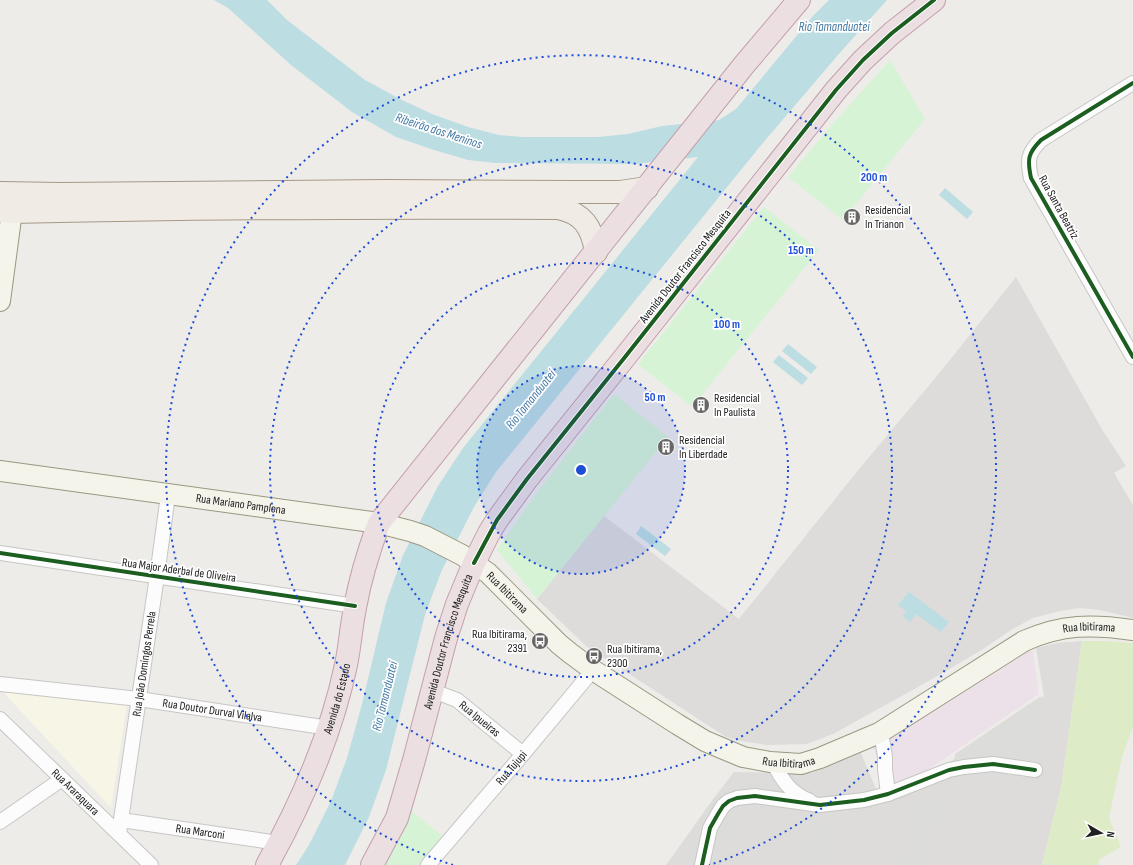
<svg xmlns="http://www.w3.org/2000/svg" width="1133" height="865" viewBox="0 0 1133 865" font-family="'Sofia Sans Condensed',sans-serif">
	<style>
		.residential { fill: #dddcda }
		.industrial { fill: #ece1e8 }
		.education { fill: #f7f5e5 }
		.religious { fill: #dcdcda }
		.grass { fill: #ddecc7 }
		.park { fill: #d6f4d5 }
		.water { fill: #bcdde2 }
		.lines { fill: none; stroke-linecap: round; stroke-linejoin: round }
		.street-casing { stroke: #c7c6c5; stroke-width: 16 }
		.secondary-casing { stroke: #999880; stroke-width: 22 }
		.primary-casing { stroke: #a59885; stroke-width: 24 }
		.highway-casing { stroke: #c49fac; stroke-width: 24 }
		.street { stroke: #fcfcfc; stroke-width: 14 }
		.secondary { stroke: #f4f4eb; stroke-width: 20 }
		.primary { stroke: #f1ebe6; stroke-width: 22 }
		.highway { stroke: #ebdfe2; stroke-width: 22 }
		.cycleway-casing { stroke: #fff; stroke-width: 6 }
		.cycleway { stroke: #1b5e20; stroke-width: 4 }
		.ring { fill: none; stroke: #1d4ed8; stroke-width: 2; stroke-dasharray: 2 4 }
		.labels { text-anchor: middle; stroke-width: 3.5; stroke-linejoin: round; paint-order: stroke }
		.street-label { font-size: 12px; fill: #202020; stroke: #fff }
		.poi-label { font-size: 12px; fill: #202020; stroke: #fff; text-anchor: start }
		.water-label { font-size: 13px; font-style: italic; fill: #4379a3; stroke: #fff }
		.centre { fill: #1d4ed8; stroke: #fff; stroke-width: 2 }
		.ring-label { font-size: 12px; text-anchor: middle; font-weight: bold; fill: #1d4ed8; stroke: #fff; stroke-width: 3.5; stroke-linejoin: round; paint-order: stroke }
	</style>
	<rect width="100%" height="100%" fill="#eeece9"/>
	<!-- residential -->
	<g class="residential">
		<path d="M 1016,277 L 1103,431 L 1126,466 L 1114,473 L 1133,505 L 1133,618 L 1100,610 L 1080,608 L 1060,611 L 1033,618 L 1011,630 L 980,651 L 927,682 L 833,734 L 807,744 L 767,745 L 741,741 L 726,737 L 586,646 L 537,599 L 604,516 L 739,619 L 855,474 L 941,371 Z"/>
		<path d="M 1082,641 L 1061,788 L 1042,865 L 666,865 L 714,798 L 734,772 L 812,773 L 860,751 L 881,801 L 918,784 L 1044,696 L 1036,648 L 1057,643 Z"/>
	</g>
	<!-- industrial -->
	<path class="industrial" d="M 1032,646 L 1039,694 L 919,776 L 891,787 L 870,741 Z"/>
	<!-- education -->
	<path class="education" d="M 0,686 L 127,705 L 111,808 L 0,689 Z"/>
	<!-- religious -->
	<g class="religious">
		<path d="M 1041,696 L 1037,768 L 954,765 L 955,754 Z"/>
		<path d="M 760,786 L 819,791 L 823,804 L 742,802 L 724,810 L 734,812 L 721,865 L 689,865 L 701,818 L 707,807 L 720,796 L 735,787 Z"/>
		<path d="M 919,794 L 940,799 L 924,865 L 902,865 Z"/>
		<path d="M 813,820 L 834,825 L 824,865 L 802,865 Z"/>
	</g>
	<!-- grass -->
	<path class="grass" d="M 1082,641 L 1107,641 L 1133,643 L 1133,727 L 1122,757 L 1109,818 L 1121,847 L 1100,859 L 1098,865 L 1042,865 L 1061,788 Z"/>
	<!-- park -->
	<g class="park">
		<path d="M 890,60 L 925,119 L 843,220 L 788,177 L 830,127 Z"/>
		<path d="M 764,207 L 819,250 L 692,407 L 638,364 Z"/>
		<path d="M 614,394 L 668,437 L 537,599 L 497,550 L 536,494 Z"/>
		<path d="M 401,803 L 449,841 L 428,865 L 372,865 Z"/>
	</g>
	<!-- water -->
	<g class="water">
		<path d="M 214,0 L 267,0 L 287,20 L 365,80 L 400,99 L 432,114 L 468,127 L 499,135 L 523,137 L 598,137 L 628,134 L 662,126 L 719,120 L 736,109 L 813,16 L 829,0 L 887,0 L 838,55 L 762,144 L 496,472 L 474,507 L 441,572 L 425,615 L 386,770 L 369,817 L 345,865 L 296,865 L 309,845 L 331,801 L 347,758 L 362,704 L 386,603 L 403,555 L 438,486 L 463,448 L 698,157 L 636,164 L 496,163 L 468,160 L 434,150 L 396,137 L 352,112 L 291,65 L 228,8 Z"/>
		<path d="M 945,188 L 973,212 L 967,219 L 939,195 Z"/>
		<path d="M 788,344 L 817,367 L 811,374 L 782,351 Z"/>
		<path d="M 779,355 L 808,378 L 802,385 L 773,362 Z"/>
		<path d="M 641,526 L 671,549 L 665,556 L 636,534 Z"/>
		<path d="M 909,592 L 949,622 L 941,632 L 916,614 L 910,622 L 903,616 L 906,611 L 898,605 Z"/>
	</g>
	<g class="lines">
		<!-- street casing -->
		<g class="street-casing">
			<g id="street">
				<path d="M 1133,83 L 1041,140 C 1028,153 1027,159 1031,178 L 1133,357"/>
				<path d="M 0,553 L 355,606"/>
				<path id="s1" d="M 0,684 L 139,699 L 329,728"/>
				<path id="s2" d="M 433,691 L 457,700 L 523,754"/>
				<path id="s3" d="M 0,719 L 151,865"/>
				<path d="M 881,732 L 885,757 L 885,769 L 888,794"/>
				<path d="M 773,762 C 782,780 790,793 810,801"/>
				<path id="s4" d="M 121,820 L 279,843"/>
				<path d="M 0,822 L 62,779"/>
				<path id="s5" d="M 119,833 L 157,576 L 168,495"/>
				<path id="s6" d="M 428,865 L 523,754 L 593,670"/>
				<path d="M 702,865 L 710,828 L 718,814 L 723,806 L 729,801 L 737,798 L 755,796 L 820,805 L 864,800 L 888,794 L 949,770 L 964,767 L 993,764 L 1035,770"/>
			</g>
		</g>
		<!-- secondary casing -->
		<g class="secondary-casing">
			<g id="secondary">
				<path d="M 0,301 L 14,196"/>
				<path id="s7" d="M 0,471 L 379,523 L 410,531 L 425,536 L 462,555 L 488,573 L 559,644 L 570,653 L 593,670 L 677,724 L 705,741 L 731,752 L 743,757 L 770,762 L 801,764 L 820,758 L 879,733 L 1024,641 C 1062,624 1092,624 1133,630"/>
			</g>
		</g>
		<!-- primary casing -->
		<g class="primary-casing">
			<g id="primary">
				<path d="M 0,193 L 60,194 L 386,191 L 581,192 L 620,192 L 647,188"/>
				<path d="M 0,211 L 12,212 C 194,208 376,207 558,208 C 583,213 592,227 596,252"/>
			</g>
		</g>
		<!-- highway casing -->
		<g class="highway-casing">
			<g id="highway">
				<path id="s8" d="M 267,865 C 302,802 331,736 346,665 C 350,646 351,627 355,608 C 360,579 369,550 379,523 L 744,65 L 799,0"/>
				<path id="s9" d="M 372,865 L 397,818 L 414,760 L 446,638 L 457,604 L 474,563 L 489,533 L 497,520 L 527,479 L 625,357 L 836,90 L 863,60 L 892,33 L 934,0"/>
			</g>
		</g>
		<!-- street -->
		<use href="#street" class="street"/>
		<!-- secondary -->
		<use href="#secondary" class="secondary"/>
		<!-- primary -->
		<use href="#primary" class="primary"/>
		<!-- highway -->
		<use href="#highway" class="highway"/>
		<!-- cycleway casing -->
		<g class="cycleway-casing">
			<g id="cycleway">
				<path d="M 1133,83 L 1041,140 C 1028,153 1027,159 1031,178 L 1133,357"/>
				<path d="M 0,553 L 355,606"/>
				<path d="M 474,563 L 497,520 L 527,479 L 625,357 L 836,90 L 863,60 L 892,33 L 934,0"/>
				<path d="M 702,865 L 710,828 L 718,814 L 723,806 L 729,801 L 737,798 L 755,796 L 820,805 L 864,800 L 888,794 L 949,770 L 964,767 L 993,764 L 1035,770"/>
			</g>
		</g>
		<!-- cycleway -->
		<use href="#cycleway" class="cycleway"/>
	</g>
	<!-- distance rings -->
	<circle cx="581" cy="470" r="104" fill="#1d4ed8" fill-opacity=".12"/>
	<g class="ring">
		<circle cx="581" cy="470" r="104"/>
		<circle cx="581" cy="470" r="207"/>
		<circle cx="581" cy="470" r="311"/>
		<path d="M453 865A415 415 0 1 1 709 865"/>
	</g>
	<!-- icons -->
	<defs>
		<g id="building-disc" transform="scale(0.9)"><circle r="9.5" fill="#686766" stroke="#fff"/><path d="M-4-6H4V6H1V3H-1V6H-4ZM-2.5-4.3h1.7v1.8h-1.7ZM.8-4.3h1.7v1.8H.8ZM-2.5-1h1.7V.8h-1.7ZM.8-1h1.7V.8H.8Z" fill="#fff"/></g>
		<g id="bus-disc" transform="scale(0.9)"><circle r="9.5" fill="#686766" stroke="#fff"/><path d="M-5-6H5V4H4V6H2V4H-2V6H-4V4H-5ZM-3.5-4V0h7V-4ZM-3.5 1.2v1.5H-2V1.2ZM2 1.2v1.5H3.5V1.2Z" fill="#fff"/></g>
	</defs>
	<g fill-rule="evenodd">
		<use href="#building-disc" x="852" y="217"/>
		<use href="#building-disc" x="701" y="405"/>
		<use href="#building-disc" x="666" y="447"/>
		<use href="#bus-disc" x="540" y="641"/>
		<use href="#bus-disc" x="594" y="656"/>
	</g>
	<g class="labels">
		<!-- street labels -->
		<g class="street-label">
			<text transform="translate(1059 207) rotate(61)" y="4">Rua Santa Beatriz</text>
			<text transform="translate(685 266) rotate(-52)" y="4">Avenida Doutor Francisco Mesquita</text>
			<text dy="4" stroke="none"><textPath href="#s7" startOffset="243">Rua Mariano Pamplona</textPath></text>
			<text transform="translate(179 570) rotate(8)" y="4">Rua Major Aderbal de Oliveira</text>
			<text dy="4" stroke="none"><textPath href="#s7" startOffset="531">Rua Ibitirama</textPath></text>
			<text dy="4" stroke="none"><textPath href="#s7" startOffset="1202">Rua Ibitirama</textPath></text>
			<text dy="4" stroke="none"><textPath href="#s9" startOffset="237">Avenida Doutor Francisco Mesquita</textPath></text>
			<text dy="4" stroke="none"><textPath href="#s5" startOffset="171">Rua João Domingos Perrela</textPath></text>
			<text dy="4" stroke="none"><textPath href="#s8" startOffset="181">Avenida do Estado</textPath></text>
			<text dy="4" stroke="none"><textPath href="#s1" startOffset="214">Rua Doutor Durval Vilalva</textPath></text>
			<text dy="4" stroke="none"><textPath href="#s2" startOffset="55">Rua Ipueiras</textPath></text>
			<text dy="4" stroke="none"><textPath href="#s7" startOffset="867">Rua Ibitirama</textPath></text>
			<text dy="4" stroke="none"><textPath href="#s6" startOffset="128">Rua Tujupi</textPath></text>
			<text dy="4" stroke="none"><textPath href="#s3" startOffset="105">Rua Araraquara</textPath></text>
			<text dy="4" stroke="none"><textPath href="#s4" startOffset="80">Rua Marconi</textPath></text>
		</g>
		<!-- poi labels -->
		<g class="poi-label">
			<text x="865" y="214">Residencial<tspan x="865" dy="14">In Trianon</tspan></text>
			<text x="714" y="402">Residencial<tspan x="714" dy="14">In Paulista</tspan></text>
			<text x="679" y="444">Residencial<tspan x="679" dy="14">In Liberdade</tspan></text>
			<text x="527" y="638" text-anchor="end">Rua Ibitirama,<tspan x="527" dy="14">2391</tspan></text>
			<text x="607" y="653">Rua Ibitirama,<tspan x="607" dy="14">2300</tspan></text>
		</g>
		<!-- water labels -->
		<g class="water-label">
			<text x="834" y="31">Rio Tamanduateí</text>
			<text transform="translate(439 130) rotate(18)" y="5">Ribeirão dos Meninos</text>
			<text transform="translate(530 399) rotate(-51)" y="5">Rio Tamanduateí</text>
			<text transform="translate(384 696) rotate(-76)" y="5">Rio Tamanduateí</text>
		</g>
	</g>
	<circle cx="581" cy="470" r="6" class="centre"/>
	<g class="ring-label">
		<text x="874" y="181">200 m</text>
		<text x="801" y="254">150 m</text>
		<text x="727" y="328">100 m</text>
		<text x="655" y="401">50 m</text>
	</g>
	<!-- north arrow -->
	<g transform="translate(1101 833) rotate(99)" stroke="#ffffff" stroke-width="3" paint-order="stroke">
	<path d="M0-3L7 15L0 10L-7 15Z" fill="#202020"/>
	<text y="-6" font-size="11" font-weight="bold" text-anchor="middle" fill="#202020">N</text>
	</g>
</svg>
